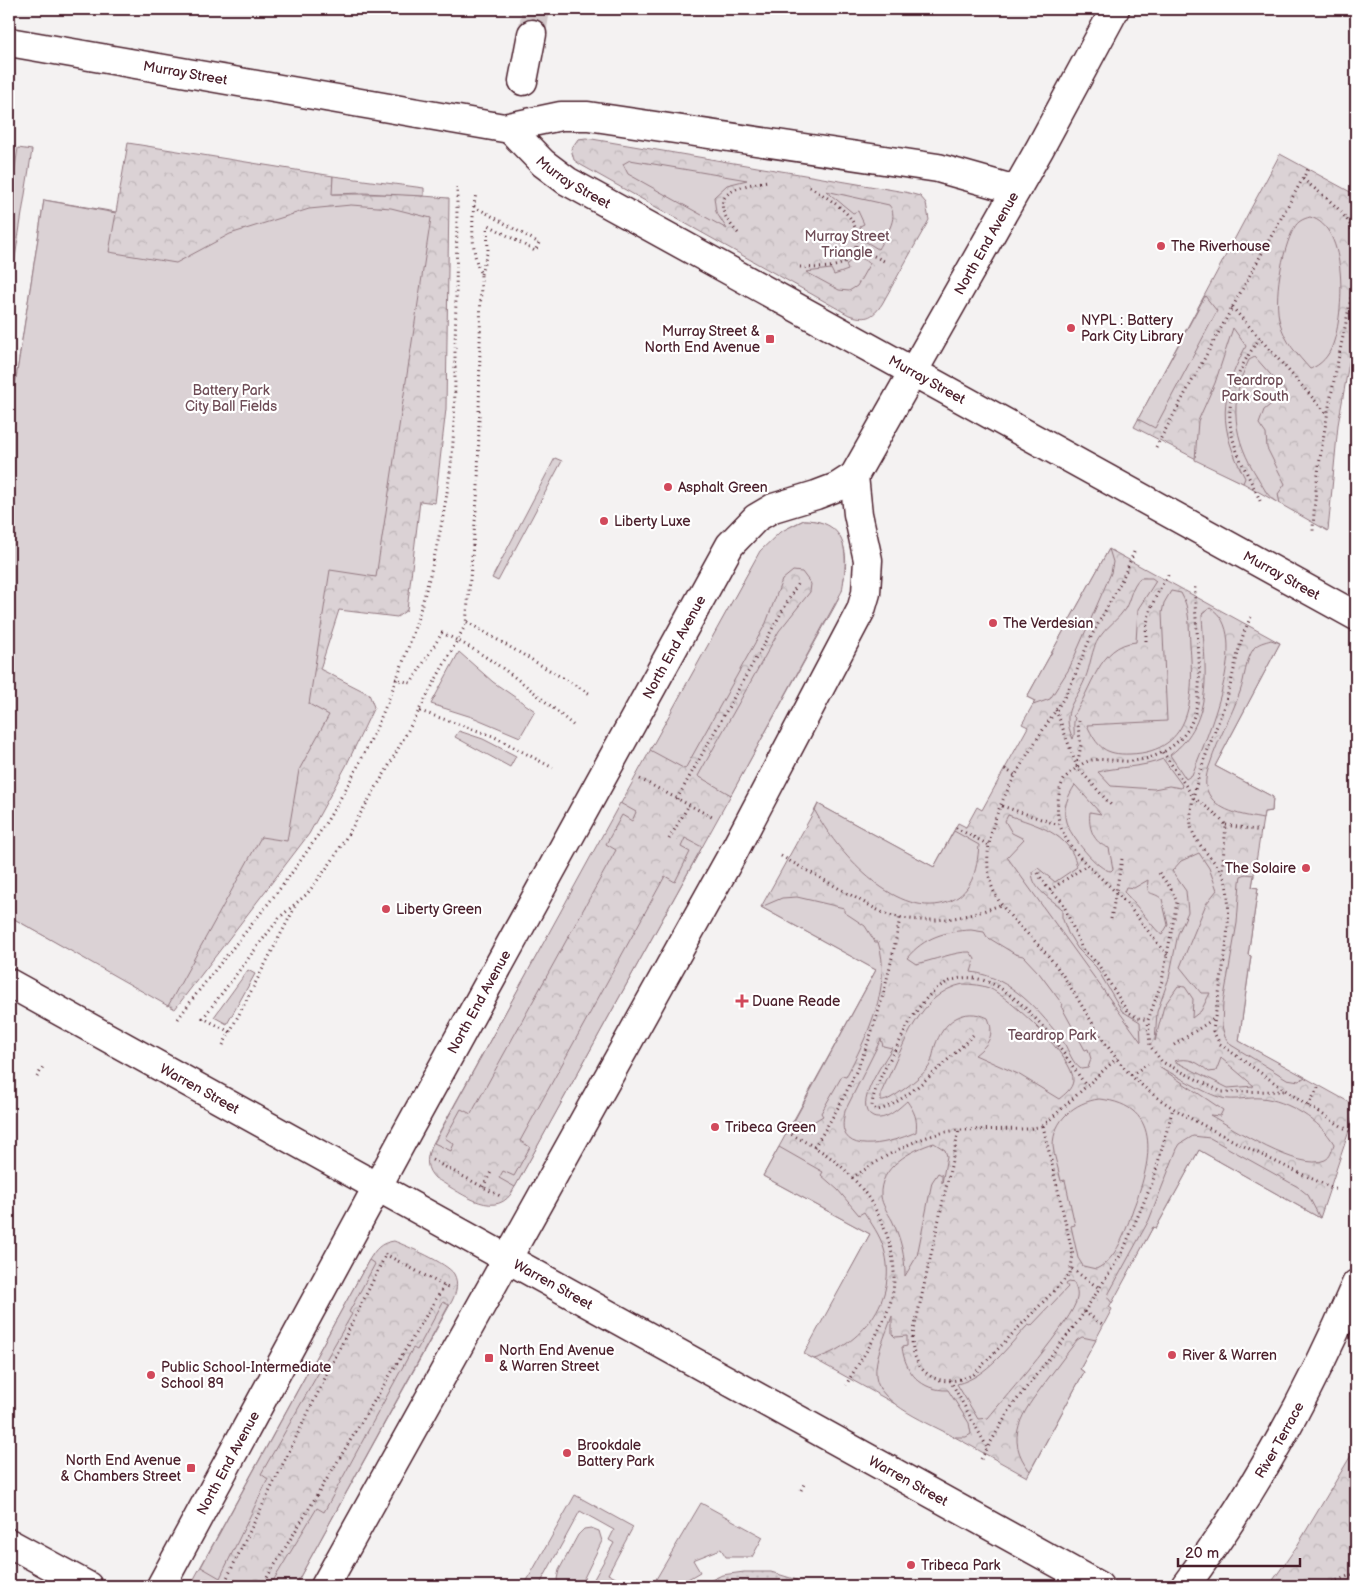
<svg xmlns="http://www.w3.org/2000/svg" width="1365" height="1595" viewBox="0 0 1365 1595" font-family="'Balsamiq Sans',sans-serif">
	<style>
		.grass { fill: url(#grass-dots); stroke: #927880 }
		.park { fill: url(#park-crowns); stroke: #927880 }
		.garden { fill: #dbd2d5; stroke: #927880 }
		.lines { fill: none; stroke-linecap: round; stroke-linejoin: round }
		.street-tunnel { stroke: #d2c8ca; stroke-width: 28; stroke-dasharray: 28 14; stroke-linecap: butt }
		.street-casing { stroke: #4a1f2b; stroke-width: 31 }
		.path { stroke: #4a1f2b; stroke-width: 3; stroke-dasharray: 1 4; stroke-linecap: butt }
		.street { stroke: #fff; stroke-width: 28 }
		.poi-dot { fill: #d1495b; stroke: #fff; stroke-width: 2 }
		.labels { text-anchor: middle; stroke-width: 4.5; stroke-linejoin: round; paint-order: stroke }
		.street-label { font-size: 14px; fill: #4a1f2b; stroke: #fff }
		.park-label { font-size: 14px; fill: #6e4c56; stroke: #fff }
		.poi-label { font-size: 14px; fill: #4a1f2b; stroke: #fff; text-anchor: start }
	</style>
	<defs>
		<pattern id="grass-dots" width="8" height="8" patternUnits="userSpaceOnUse" patternTransform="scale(1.25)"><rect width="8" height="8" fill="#dbd2d5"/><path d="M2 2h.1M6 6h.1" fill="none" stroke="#bdb4b7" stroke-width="1.8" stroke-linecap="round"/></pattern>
		<pattern id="park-crowns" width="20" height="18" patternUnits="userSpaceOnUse" patternTransform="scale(1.25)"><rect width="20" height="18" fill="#dbd2d5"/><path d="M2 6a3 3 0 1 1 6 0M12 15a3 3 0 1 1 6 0" fill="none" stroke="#bdb4b7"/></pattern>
	</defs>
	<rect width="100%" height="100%" fill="#f4f2f2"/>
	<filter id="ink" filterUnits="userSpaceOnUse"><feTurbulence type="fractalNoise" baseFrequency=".02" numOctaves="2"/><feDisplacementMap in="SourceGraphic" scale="10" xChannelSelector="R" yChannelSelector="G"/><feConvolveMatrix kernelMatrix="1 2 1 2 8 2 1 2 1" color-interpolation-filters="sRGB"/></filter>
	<g filter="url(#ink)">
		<!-- grass -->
		<path class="grass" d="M 744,1572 L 771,1572 L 797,1580 L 794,1586 L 699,1586 L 722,1575 Z"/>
		<!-- park -->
		<g class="park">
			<path d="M 586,138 L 905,192 L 920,196 L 926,203 L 929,220 L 882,304 C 872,319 865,320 849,315 L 581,165 L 574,160 L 571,149 L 578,139 Z"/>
			<path d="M 128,143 L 333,176 L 333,194 L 396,194 L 449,198 L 446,409 L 435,503 L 420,501 L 407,610 L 397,617 L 339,610 L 320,669 L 369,694 L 374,707 L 346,766 L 309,834 L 175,1009 L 9,916 L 9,423 L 44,200 L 116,212 Z"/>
			<path d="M 1280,154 L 1356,195 L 1356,323 L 1338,425 L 1328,531 L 1243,483 L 1134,427 Z"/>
			<path d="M 804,520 C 854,521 851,569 836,604 L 511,1194 C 492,1220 457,1190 435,1178 C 426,1169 426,1160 430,1149 L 752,566 C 765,544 780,530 804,520 Z"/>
			<path d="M 1109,549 L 1280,643 L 1215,766 L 1273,797 L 1272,811 L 1264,812 L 1252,887 L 1258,888 L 1248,955 L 1251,956 L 1239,1041 L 1356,1106 L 1356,1110 L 1320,1218 L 1199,1150 L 1156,1228 L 1153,1227 L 1113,1300 L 1109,1307 L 1112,1309 L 1080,1369 L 1084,1372 L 1027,1477 L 805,1354 L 870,1234 L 763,1176 L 876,970 L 761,907 L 818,804 L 934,867 L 958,823 L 966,827 L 977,807 L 982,810 L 1028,727 L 1022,724 L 1035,701 L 1027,697 Z"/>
			<path d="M 394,1241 C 407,1246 447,1263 454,1274 C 459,1283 456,1293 452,1301 L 295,1586 L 192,1586 L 195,1577 L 369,1260 C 376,1249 380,1243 394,1241 Z"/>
			<path d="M 1356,1447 L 1356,1586 L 1269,1586 L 1297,1546 Z"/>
		</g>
		<!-- garden -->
		<g class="garden">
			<path d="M 18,148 L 32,150 L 9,296 L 9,207 Z"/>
			<path d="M 630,160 L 747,180 L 727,185 L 714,197 L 716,212 L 727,229 L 628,174 L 623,164 Z"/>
			<path d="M 333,176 L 424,188 L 424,196 L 364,193 L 332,194 Z"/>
			<path d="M 826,191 L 889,205 C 900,218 885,236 878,249 L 863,240 L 860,226 L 864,224 L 858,211 L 853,213 Z"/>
			<path d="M 44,200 L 116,213 L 109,252 L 176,263 L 230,234 L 309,209 L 351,205 L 391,208 L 431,218 L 376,577 L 330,570 L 309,704 L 329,715 L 299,770 L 287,841 L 261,837 L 168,1006 L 9,916 L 9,423 Z"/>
			<path d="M 1310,217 C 1349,227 1344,314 1333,344 C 1329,356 1321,365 1310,369 C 1297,354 1285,342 1280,323 C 1273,299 1282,250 1294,228 C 1298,221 1303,219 1310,217 Z"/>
			<path d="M 856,256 L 870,263 L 857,286 L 849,291 L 839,290 L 806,272 L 831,269 L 834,275 L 848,270 L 846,265 Z"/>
			<path d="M 1205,296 L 1217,311 L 1155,428 L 1138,419 Z"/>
			<path d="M 1233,328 L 1246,346 C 1219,397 1218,427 1245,478 L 1243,483 L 1195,460 L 1198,421 L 1215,383 Z"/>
			<path d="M 1255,357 L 1286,392 L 1264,410 L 1259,424 L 1266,434 L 1267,448 L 1285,484 L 1278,494 L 1280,504 C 1268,498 1265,490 1258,478 C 1233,439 1228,402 1249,360 Z"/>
			<path d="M 555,458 L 562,461 L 498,581 L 492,578 Z"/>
			<path d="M 804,520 C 850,521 848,556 842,591 L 731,795 L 698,776 L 779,631 L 810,592 L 811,584 L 802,572 L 793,571 L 782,580 L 766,623 L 685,769 L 650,750 L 760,551 L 780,532 Z"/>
			<path d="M 1109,549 L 1113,562 L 1111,573 L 1069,669 L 1050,699 L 1033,705 L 1035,701 L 1027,697 Z"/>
			<path d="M 1140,578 L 1152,578 L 1156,581 L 1138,609 L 1136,642 C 1098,645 1092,690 1073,716 L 1075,718 C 1072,726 1076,732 1073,739 C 1060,709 1075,704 1085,679 C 1091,665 1091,650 1099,638 C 1106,627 1118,620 1125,609 C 1131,598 1131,587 1140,578 Z"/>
			<path d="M 1171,591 L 1181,593 C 1190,608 1189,628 1190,645 C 1194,694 1194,752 1130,754 C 1105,755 1097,747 1087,725 L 1167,721 L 1162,613 L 1164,603 Z"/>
			<path d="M 1210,608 C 1254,632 1205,741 1192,775 L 1186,779 L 1170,755 C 1217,720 1204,665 1202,614 Z"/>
			<path d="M 1271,640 L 1280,643 L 1215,766 L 1273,797 L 1272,811 L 1264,812 L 1263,819 C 1243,815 1215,812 1207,790 C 1204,783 1207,771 1210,764 C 1218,739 1231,717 1240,692 C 1245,678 1245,661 1254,648 C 1258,643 1265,642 1271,640 Z"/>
			<path d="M 459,652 L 493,682 L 535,711 L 520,737 L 475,718 L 431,704 Z"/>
			<path d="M 459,731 L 483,739 L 516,756 L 510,767 L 455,737 Z"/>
			<path d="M 1163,759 L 1182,785 L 1181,788 L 1169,786 L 1154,789 L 1111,786 L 1098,772 C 1120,766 1142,768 1163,759 Z"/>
			<path d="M 1075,785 L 1101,814 L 1090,812 C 1088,827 1093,843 1109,848 L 1113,869 L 1111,871 C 1098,871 1070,835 1066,822 C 1062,809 1068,796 1075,785 Z"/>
			<path d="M 620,803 L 636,812 L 632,821 L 622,815 L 606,844 L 616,850 L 471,1114 L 461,1109 L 445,1138 L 454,1144 L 451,1151 L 434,1143 Z"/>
			<path d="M 818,804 L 934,867 L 954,831 L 979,845 C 977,871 972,895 945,903 C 893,918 836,850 815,811 Z"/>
			<path d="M 1008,815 C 1036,825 1071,833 1077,867 L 1055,882 L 1038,868 L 1032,872 C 1033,891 1050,897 1062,909 L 1062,917 L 1068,933 L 1078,949 L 1096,967 L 1122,1011 L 1140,1022 L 1141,1042 L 1007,857 L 1024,839 L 1012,833 L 1005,821 Z"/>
			<path d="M 685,838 L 702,847 L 515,1187 L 499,1178 L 503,1171 L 514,1176 L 530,1147 L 520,1141 L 665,876 L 675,882 L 690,852 L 681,847 Z"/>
			<path d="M 1199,853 L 1209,868 L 1217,890 L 1206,904 L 1180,967 L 1201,993 L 1210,993 L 1201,1011 L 1192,1018 L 1193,999 L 1185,987 L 1178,986 L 1164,1006 L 1155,1041 L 1157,1012 L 1169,978 L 1178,934 L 1188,912 L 1186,891 L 1172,871 L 1181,861 Z"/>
			<path d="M 1246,874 L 1254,875 L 1252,887 L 1258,888 L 1248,955 L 1251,956 L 1239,1041 L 1305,1077 L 1299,1081 L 1287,1079 L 1231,1045 L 1225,1037 L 1222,1026 L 1223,1003 L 1237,923 L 1240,882 L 1241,876 Z"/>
			<path d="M 1148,880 C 1146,898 1152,890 1162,899 L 1168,925 L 1162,935 C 1158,934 1132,899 1124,892 L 1126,887 L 1134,888 Z"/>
			<path d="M 797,897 L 844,908 L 844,912 L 865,926 L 875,942 L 878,942 C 893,986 866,1038 846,1077 L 842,1076 L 821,1113 L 823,1116 L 810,1124 L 794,1121 L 876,970 L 761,907 L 782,898 Z"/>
			<path d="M 971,930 L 984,932 L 987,937 L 1015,954 L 1023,956 L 1039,973 L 1063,1005 L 1061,1006 L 1085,1050 L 1088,1049 L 1091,1059 L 1088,1068 L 1081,1069 C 1072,1063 1069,1051 1064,1043 C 1041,1012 1011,977 971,972 L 975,959 L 970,952 C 957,951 931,961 916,964 L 907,958 C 924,937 946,931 971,930 Z"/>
			<path d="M 248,970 L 255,974 L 227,1024 L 214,1017 Z"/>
			<path d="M 963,984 C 971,984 981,985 989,988 C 1009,997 1076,1059 1073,1081 C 1072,1089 1065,1094 1059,1099 L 1018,1074 L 975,1055 C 989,1044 995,1035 988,1018 C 963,1006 943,1022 935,1046 C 933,1053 932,1063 928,1068 C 922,1076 889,1103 881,1101 L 881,1093 L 886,1082 C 904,1046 919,993 963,984 Z"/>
			<path d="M 881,1039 L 883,1046 L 892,1048 C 884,1062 851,1107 873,1117 C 885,1122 899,1108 907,1101 C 914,1111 918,1119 916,1132 C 901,1139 852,1156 844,1131 C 842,1125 844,1117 845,1111 Z"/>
			<path d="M 1221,1058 L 1254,1086 L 1228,1088 L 1174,1061 C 1189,1057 1198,1062 1209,1072 L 1216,1071 Z"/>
			<path d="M 1159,1067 C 1177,1075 1205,1094 1222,1098 C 1234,1101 1248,1097 1261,1098 C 1287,1100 1321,1121 1334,1144 C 1332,1150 1331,1157 1325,1160 C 1300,1172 1233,1128 1210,1115 L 1220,1116 L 1223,1110 Z"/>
			<path d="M 1099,1099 C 1166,1105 1150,1166 1133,1209 C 1126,1230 1117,1260 1096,1269 L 1083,1266 L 1078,1258 L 1071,1226 L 1075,1225 L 1065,1180 L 1061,1181 C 1059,1170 1054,1157 1053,1146 C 1053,1120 1075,1102 1099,1099 Z"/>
			<path d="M 1193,1136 L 1210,1138 L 1298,1187 L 1308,1195 L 1320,1218 L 1199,1150 L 1156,1228 L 1153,1227 L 1112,1303 L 1108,1298 L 1109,1293 L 1149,1220 L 1177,1149 L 1180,1144 Z"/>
			<path d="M 934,1143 L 945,1150 L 947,1156 L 942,1183 L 942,1175 L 938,1173 L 932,1182 L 917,1256 L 905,1276 C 905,1256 901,1239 892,1220 C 888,1213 882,1205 881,1196 C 879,1167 911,1150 934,1143 Z"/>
			<path d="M 779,1147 L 823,1172 L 821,1175 L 838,1190 L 859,1215 L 864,1212 C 871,1223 880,1235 884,1249 C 899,1299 861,1346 814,1359 L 804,1354 L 870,1234 L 763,1176 Z"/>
			<path d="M 369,1260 L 375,1264 L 349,1312 L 352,1314 L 261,1474 L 268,1479 L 220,1578 L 201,1567 Z"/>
			<path d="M 1069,1282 L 1074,1283 C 1076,1288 1078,1292 1077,1298 C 1074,1320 1005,1397 988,1418 L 978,1419 L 957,1384 C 987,1377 1008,1346 1028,1325 L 1031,1326 L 1068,1287 L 1066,1284 Z"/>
			<path d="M 443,1302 L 449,1305 L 295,1586 L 270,1586 L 317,1508 L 324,1512 L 413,1348 L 417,1350 Z"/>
			<path d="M 892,1316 L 892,1334 L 895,1337 L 907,1336 L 907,1346 L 902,1347 C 905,1372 921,1391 948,1390 L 969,1423 L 971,1434 L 966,1437 L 954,1437 C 932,1424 879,1405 876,1377 C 874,1357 886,1335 892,1316 Z"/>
			<path d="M 1082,1337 L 1096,1340 L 1080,1369 L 1084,1372 L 1030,1471 C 1003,1438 1023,1412 1044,1384 C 1055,1369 1066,1355 1077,1340 Z"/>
			<path d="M 575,1495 L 633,1527 L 608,1574 L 631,1586 L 590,1586 L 614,1543 L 609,1540 L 614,1530 L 580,1511 L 539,1586 L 524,1586 Z"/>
			<path d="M 701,1503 L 763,1537 L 752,1557 L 726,1557 L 721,1549 L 693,1560 L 700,1572 L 676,1586 L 652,1586 Z"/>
			<path d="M 591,1528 L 599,1531 L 602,1541 L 582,1582 L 579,1586 L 560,1586 L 557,1579 L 559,1570 L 578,1535 L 584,1529 Z"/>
		</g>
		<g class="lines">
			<!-- street-tunnel -->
			<path class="street-tunnel" d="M 532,34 L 536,9"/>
			<!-- street casing -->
			<g class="street-casing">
				<g id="street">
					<path id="s1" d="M 9,42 L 504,128 L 561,116 L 588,116 L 938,168 L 1016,190"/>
					<path d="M 523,81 L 532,34"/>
					<path id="s2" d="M 509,128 L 543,163 L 567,181 L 1356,616"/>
					<path id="s3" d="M 9,983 L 1099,1586"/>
					<path d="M 9,1543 L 88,1586"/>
					<path id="s4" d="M 161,1586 L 401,1143 L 730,545 L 756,518 L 773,508 L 816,495 L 837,487 L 854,476 L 1040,148 L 1115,9"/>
					<path d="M 325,1586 L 733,853 L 861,610 L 866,593 L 868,560 L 858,514 L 854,476"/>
					<path id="s5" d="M 1185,1586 C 1254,1494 1311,1390 1356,1284"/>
				</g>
			</g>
			<!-- path -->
			<g class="path">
				<path d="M 9,95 L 12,78"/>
				<path d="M 1303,179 C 1319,193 1345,209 1352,230 C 1363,265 1343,330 1337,366 C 1326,420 1315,476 1313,531"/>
				<path d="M 474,206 L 539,243 L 535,251 L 487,224"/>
				<path d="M 738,233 C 703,195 733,187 768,181"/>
				<path d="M 856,247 L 886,262"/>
				<path d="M 800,267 C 813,268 831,269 843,263 C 861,252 860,229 848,215 C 837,203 823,195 810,187"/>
				<path d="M 481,274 L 488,250 L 487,225"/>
				<path d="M 1232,307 L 1327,414"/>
				<path d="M 1260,338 C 1239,366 1224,399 1232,435 C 1237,458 1252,481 1261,503"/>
				<path d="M 1156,447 L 1308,169"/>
				<path d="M 1134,552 C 1122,583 1105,610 1090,639 C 1080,661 1073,684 1060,704 C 1037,739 1002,790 992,830 C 974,902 1016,915 1054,963 C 1081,999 1099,1042 1131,1075 C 1158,1103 1195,1121 1230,1139 C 1265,1157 1301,1174 1337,1190"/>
				<path d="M 1251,617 C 1238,641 1235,671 1227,697 C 1217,730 1187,793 1191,825 C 1194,846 1218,860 1225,880 C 1236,914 1218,993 1213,1031 L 1220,1044 L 1299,1100 L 1356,1135"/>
				<path d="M 467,622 L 592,695"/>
				<path d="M 1146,641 C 1145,614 1156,594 1170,572"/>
				<path d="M 395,679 L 411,683 L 442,633 C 491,655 535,692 575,727"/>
				<path d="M 1056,710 L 1077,767 L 1111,805"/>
				<path d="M 420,711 L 493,736 L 553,768"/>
				<path d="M 1163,752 L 1194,798 L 1212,811 L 1226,825 L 1222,872"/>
				<path d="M 1077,766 L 1081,745 L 1078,727 L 1079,721"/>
				<path d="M 1005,769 L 1016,776"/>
				<path d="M 640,779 L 712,817"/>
				<path d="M 677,799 L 798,583"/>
				<path d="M 1002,806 L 1059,825"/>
				<path d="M 1226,825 L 1261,831"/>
				<path d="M 956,828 L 989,845"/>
				<path d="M 669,839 L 689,805"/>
				<path d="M 781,856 L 883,913 C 923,926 961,920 1000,905"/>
				<path d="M 1038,873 L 1045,885 L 1062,901 L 1082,949 L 1098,964 L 1127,1011 L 1138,1018 L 1148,1020"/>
				<path d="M 1159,873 L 1170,887 L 1177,902 L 1162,981 L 1148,1020 L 1150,1046 L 1162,1062 L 1222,1092 L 1286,1091"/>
				<path d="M 1050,890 L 1087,865"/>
				<path d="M 1111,919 L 1122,859"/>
				<path d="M 1167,955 C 1152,937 1139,918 1124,901 C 1099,872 1052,845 1058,801 C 1059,792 1061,782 1067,776 C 1074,770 1082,762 1092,760 C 1105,758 1118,762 1131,761 C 1152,760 1173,750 1186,732 C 1211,696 1193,628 1195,586"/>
				<path d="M 178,1019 C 222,957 274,902 316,838 C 388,729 438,585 452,455 C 455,421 455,386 455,351 C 456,296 457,242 457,187"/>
				<path d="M 230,1032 L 203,1018 L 280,917 L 307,894 L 332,861 L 386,771 L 466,624 L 478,488 L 481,274 C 471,255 471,215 476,194"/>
				<path d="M 973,1035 C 955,1053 900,1109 876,1110 L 872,1106 C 873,1085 894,1053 904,1033 C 964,911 1042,1019 1086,1086"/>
				<path d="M 223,1045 L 295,907"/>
				<path d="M 1174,1045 L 1215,1018"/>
				<path d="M 1131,1075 L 1148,1064"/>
				<path d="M 37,1077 L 44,1065"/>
				<path d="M 1308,1106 L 1319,1086"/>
				<path d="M 1043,1126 L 1073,1255 L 1070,1274 L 974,1374 C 941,1391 913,1375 912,1339 L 959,1130 L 1027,1129 Z"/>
				<path d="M 1043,1126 L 1117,1058"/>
				<path d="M 787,1132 C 800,1139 812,1145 824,1153 C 869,1183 905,1246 891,1301 C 882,1331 861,1358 846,1385"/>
				<path d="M 814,1147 C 865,1070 883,1008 900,918"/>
				<path d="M 432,1160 L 502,1197"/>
				<path d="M 852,1178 C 885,1156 919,1134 959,1130"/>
				<path d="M 483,1187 L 492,1170"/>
				<path d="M 385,1254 L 450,1289"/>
				<path d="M 1072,1269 L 1099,1288"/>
				<path d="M 1084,1312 L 1104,1325"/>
				<path d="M 950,1380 L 987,1447"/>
				<path d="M 981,1459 L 1012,1406 L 1079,1320 L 1122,1253 L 1153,1181 L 1173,1108"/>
				<path d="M 801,1490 L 804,1484"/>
				<path d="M 223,1586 L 386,1254"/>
				<path d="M 262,1586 L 444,1286"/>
				<path d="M 1323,1586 L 1356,1573"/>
			</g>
			<!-- street -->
			<use href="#street" class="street"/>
		</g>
	</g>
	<!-- markers -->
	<g class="poi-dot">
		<circle cx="1161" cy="246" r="5"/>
		<circle cx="1071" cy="328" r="5"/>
		<rect x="765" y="334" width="10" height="10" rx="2.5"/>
		<circle cx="668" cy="487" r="5"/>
		<circle cx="604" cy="521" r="5"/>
		<circle cx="993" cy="623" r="5"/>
		<circle cx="1306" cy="868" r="5"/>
		<circle cx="386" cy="909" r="5"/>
		<path d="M739.5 993.5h5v5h5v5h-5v5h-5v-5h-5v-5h5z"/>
		<circle cx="715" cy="1127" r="5"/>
		<circle cx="1172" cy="1355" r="5"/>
		<rect x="484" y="1353" width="10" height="10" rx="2.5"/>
		<circle cx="151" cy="1375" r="5"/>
		<circle cx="567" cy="1453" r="5"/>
		<rect x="186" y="1463" width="10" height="10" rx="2.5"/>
		<circle cx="911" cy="1565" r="5"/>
	</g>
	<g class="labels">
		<!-- street labels -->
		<g class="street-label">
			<text dy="5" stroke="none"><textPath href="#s1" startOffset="179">Murray Street</textPath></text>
			<text dy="5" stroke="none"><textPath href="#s2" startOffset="85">Murray Street</textPath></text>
			<text dy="5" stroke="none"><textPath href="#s4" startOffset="1599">North End Avenue</textPath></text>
			<text dy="5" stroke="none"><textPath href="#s2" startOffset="490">Murray Street</textPath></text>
			<text dy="5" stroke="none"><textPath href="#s2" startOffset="895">Murray Street</textPath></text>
			<text dy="5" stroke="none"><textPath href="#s4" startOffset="1070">North End Avenue</textPath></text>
			<text dy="5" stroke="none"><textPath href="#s4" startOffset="665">North End Avenue</textPath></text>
			<text dy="5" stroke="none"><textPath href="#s3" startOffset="218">Warren Street</textPath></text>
			<text dy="5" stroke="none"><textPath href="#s3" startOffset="622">Warren Street</textPath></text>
			<text dy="5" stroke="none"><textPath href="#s5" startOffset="174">River Terrace</textPath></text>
			<text dy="5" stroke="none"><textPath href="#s4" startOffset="140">North End Avenue</textPath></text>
			<text dy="5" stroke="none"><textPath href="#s3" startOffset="1028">Warren Street</textPath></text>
		</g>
		<!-- park labels -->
		<g class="park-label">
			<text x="847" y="241">Murray Street<tspan x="847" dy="16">Triangle</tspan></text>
			<text x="1255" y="385">Teardrop<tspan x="1255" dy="16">Park South</tspan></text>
			<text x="231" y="395">Battery Park<tspan x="231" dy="16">City Ball Fields</tspan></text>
			<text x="1052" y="1040">Teardrop Park</text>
		</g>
		<!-- poi labels -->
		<g class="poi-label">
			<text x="1171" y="251">The Riverhouse</text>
			<text x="1081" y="325">NYPL : Battery<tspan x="1081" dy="16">Park City Library</tspan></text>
			<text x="760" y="336" text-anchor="end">Murray Street &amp;<tspan x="760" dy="16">North End Avenue</tspan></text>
			<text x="678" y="492">Asphalt Green</text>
			<text x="614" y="526">Liberty Luxe</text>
			<text x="1003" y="628">The Verdesian</text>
			<text x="1296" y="873" text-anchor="end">The Solaire</text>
			<text x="396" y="914">Liberty Green</text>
			<text x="752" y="1006">Duane Reade</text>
			<text x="725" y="1132">Tribeca Green</text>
			<text x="499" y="1355">North End Avenue<tspan x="499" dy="16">&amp; Warren Street</tspan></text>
			<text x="1182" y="1360">River &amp; Warren</text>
			<text x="161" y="1372">Public School-Intermediate<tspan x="161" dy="16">School 89</tspan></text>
			<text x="577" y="1450">Brookdale<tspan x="577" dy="16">Battery Park</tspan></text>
			<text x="181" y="1465" text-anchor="end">North End Avenue<tspan x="181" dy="16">&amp; Chambers Street</tspan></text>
			<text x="921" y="1570">Tribeca Park</text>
		</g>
	</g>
	<!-- margin -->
	<rect width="1365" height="1595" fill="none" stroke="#fff" stroke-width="30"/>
	<rect x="15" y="15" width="1335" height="1565" fill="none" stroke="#4a1f2b" stroke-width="2" filter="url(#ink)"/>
	<!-- scale -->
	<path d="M1178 1558v8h122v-8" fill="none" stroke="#4a1f2b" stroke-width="2.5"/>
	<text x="1185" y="1558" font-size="15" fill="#4a1f2b" stroke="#ffffff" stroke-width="4" paint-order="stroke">20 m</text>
</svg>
